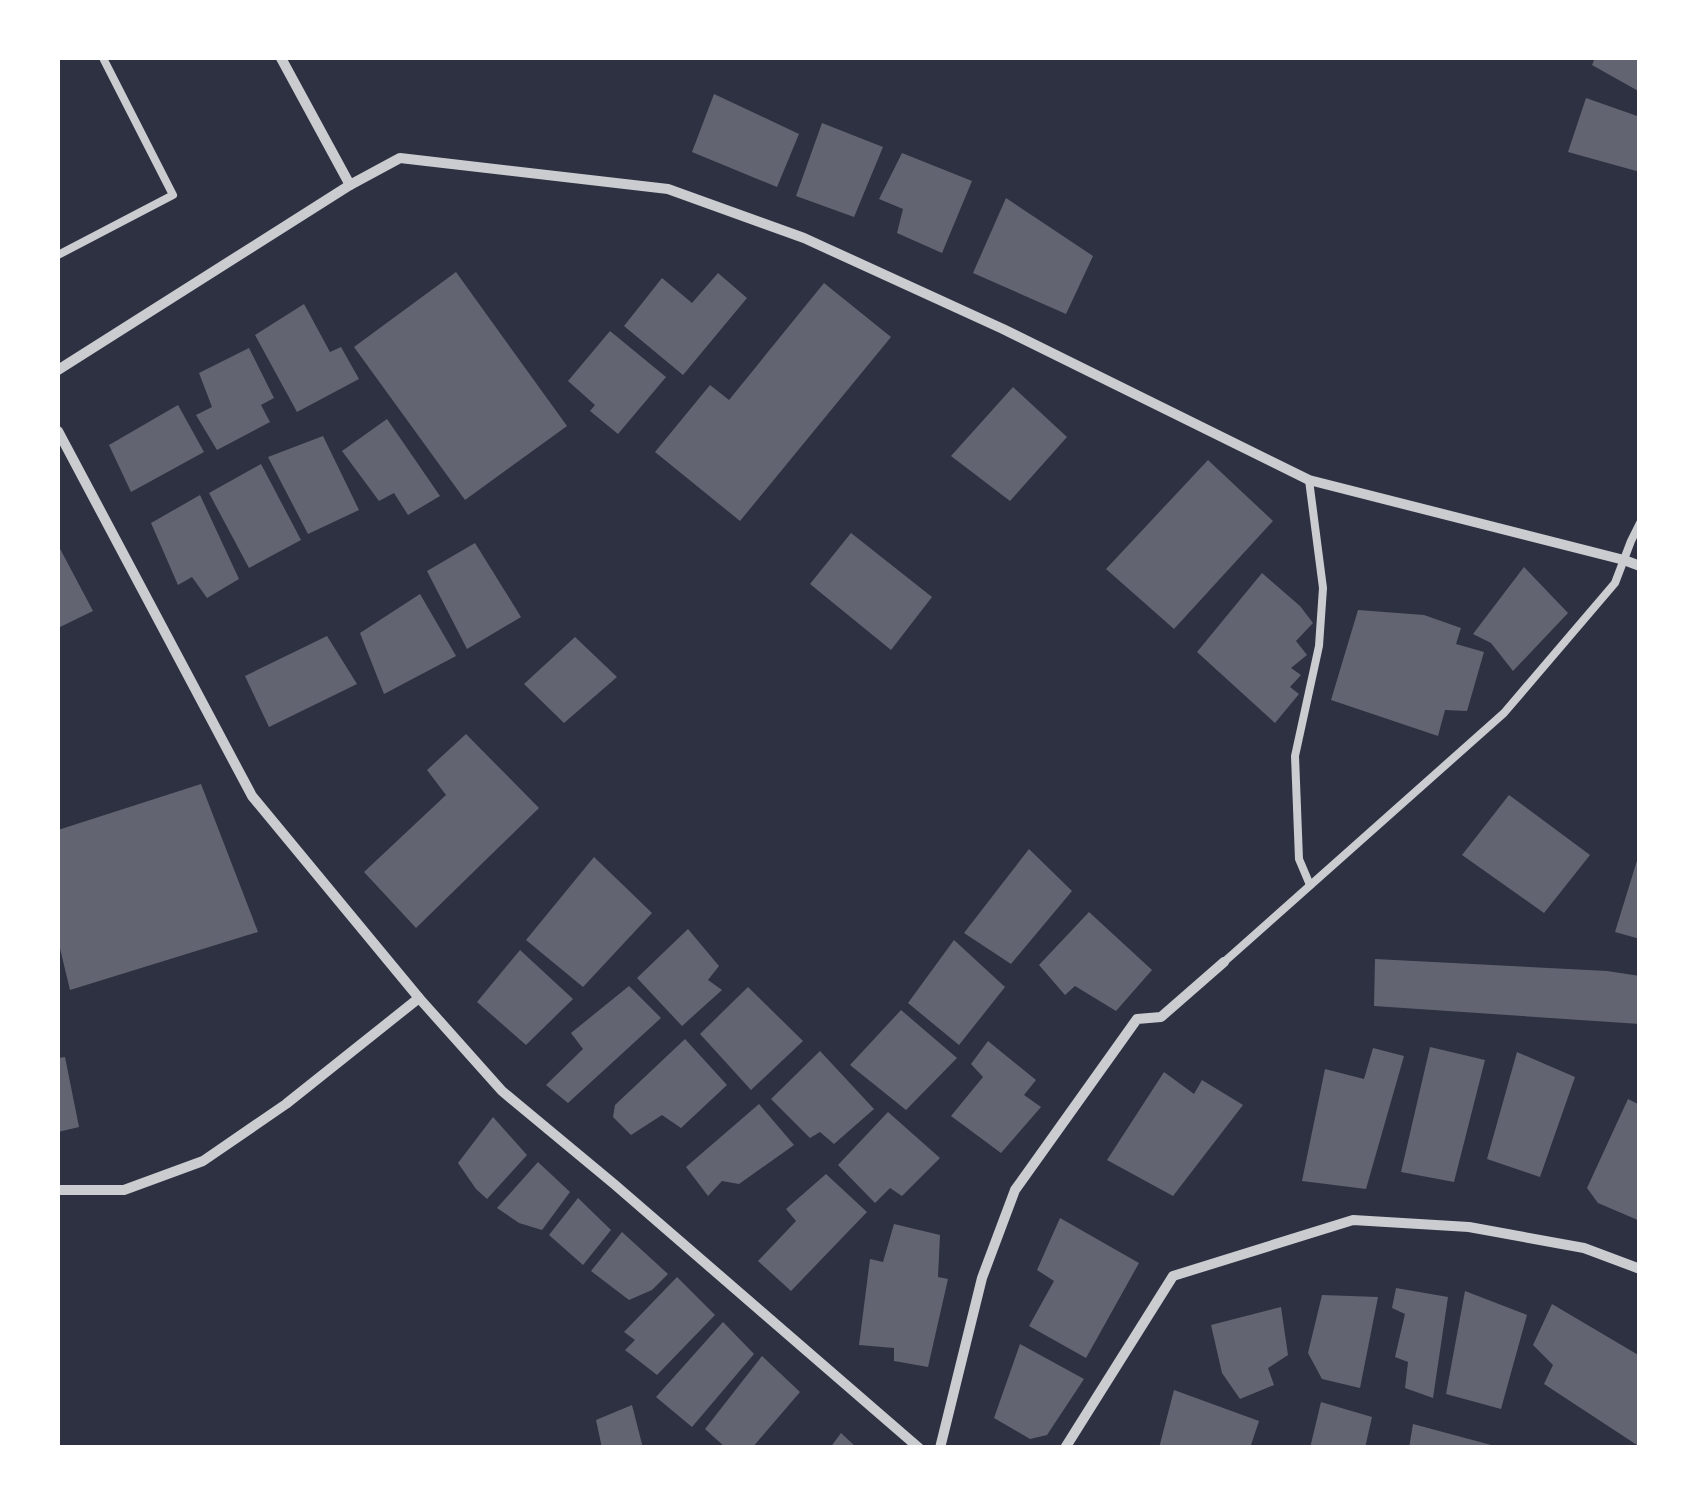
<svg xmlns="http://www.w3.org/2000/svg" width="1697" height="1505" viewBox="0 0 1697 1505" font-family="'Roboto Condensed',sans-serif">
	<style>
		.building { fill: #626471 }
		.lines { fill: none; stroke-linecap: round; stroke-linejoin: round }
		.service { stroke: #caccd0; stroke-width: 8 }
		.minor { stroke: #caccd0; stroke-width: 10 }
	</style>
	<rect width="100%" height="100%" fill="#2d3142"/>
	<!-- building -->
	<g class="building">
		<path d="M 1595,58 L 1640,58 L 1640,92 L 1592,65 Z"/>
		<path d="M 714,94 L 799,134 L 777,187 L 692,152 Z"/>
		<path d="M 1586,98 L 1640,117 L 1640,172 L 1568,152 Z"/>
		<path d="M 822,123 L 883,147 L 854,217 L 796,196 Z"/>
		<path d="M 902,153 L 972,181 L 942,253 L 897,233 L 903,209 L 879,199 Z"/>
		<path d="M 1006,198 L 1093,256 L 1066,314 L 973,273 Z"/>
		<path d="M 456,272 L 567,426 L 465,500 L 354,347 Z"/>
		<path d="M 718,273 L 747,298 L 683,375 L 624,326 L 662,278 L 692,303 Z"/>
		<path d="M 824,283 L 891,337 L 740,521 L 655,452 L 710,385 L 729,400 Z"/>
		<path d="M 304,304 L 330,352 L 341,347 L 359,379 L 297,412 L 255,335 Z"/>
		<path d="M 610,331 L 666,377 L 618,434 L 590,411 L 595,405 L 568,381 Z"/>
		<path d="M 249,348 L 274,398 L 261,405 L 270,422 L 217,450 L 196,415 L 212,407 L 199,373 Z"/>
		<path d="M 1013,387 L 1067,437 L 1010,501 L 951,456 Z"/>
		<path d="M 178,405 L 204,452 L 131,492 L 109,445 Z"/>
		<path d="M 387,419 L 440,496 L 408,515 L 394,493 L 379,501 L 342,451 Z"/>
		<path d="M 323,436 L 359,510 L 308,534 L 268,457 Z"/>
		<path d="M 1208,460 L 1273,521 L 1174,629 L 1106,569 Z"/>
		<path d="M 261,464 L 301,540 L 249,568 L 209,493 Z"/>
		<path d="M 200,495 L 239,579 L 207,598 L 192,577 L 178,585 L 151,523 Z"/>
		<path d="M 851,533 L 932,597 L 891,650 L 810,584 Z"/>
		<path d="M 475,543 L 521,617 L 467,649 L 427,571 Z"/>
		<path d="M 58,545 L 93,611 L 58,628 Z"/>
		<path d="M 1524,567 L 1568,613 L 1513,671 L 1491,643 L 1473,634 Z"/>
		<path d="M 1262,573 L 1300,606 L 1313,623 L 1296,641 L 1307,655 L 1291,668 L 1301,675 L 1290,687 L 1299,694 L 1275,723 L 1197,652 Z"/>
		<path d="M 420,594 L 456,656 L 384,694 L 360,633 Z"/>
		<path d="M 1358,610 L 1424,615 L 1461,628 L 1456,644 L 1484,652 L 1467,711 L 1445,710 L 1438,736 L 1331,700 Z"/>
		<path d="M 327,636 L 357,684 L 269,727 L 245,676 Z"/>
		<path d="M 575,637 L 617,677 L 564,723 L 524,684 Z"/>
		<path d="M 466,734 L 539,808 L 416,928 L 364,872 L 446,795 L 427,770 Z"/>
		<path d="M 201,784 L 258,932 L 70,990 L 58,940 L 58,830 Z"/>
		<path d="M 1509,795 L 1590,855 L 1544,913 L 1462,855 Z"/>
		<path d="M 1029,849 L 1072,891 L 1011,964 L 964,933 Z"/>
		<path d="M 1639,854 L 1640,854 L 1640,939 L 1615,932 Z"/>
		<path d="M 594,857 L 652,913 L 583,987 L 526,940 Z"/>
		<path d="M 1089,912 L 1152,970 L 1116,1011 L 1075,986 L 1065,995 L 1039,965 Z"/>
		<path d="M 688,929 L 719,966 L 708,980 L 722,990 L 682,1026 L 637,978 Z"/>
		<path d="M 954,940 L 1005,987 L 959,1045 L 908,1003 Z"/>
		<path d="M 520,950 L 573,999 L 526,1045 L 477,1002 Z"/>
		<path d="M 1375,959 L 1607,971 L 1640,976 L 1640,1024 L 1374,1006 Z"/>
		<path d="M 629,986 L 661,1018 L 568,1103 L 546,1085 L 583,1049 L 571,1033 Z"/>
		<path d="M 748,987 L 803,1041 L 751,1090 L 700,1034 Z"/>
		<path d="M 901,1010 L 957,1058 L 906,1110 L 850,1065 Z"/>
		<path d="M 685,1039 L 727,1085 L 681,1128 L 662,1115 L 631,1135 L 613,1117 L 615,1105 Z"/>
		<path d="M 988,1041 L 1036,1080 L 1024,1095 L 1041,1107 L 1001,1153 L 951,1116 L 983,1077 L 971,1064 Z"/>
		<path d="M 1430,1047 L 1485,1060 L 1454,1182 L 1401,1172 Z"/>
		<path d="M 1373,1048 L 1404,1056 L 1366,1189 L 1302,1181 L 1325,1069 L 1364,1079 Z"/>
		<path d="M 820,1051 L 874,1109 L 834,1144 L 820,1132 L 810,1138 L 771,1099 Z"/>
		<path d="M 1517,1052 L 1575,1077 L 1540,1177 L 1487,1159 Z"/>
		<path d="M 65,1057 L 79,1127 L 58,1132 L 58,1058 Z"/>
		<path d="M 1164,1072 L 1194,1094 L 1202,1080 L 1243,1105 L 1173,1196 L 1107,1160 Z"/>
		<path d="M 1628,1099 L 1640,1105 L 1640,1221 L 1598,1203 L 1587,1188 Z"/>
		<path d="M 759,1104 L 794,1145 L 739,1184 L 722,1181 L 708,1196 L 686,1167 Z"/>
		<path d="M 888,1112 L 940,1158 L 902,1196 L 890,1188 L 875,1203 L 838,1165 Z"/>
		<path d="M 493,1117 L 527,1155 L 487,1199 L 476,1189 L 458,1163 Z"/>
		<path d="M 538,1162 L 570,1192 L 542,1230 L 519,1223 L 497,1208 Z"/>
		<path d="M 826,1174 L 867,1212 L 791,1291 L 758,1261 L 796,1221 L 786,1209 Z"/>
		<path d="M 578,1198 L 611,1230 L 583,1265 L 549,1235 Z"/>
		<path d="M 1060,1218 L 1139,1263 L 1086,1358 L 1029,1326 L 1054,1281 L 1037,1270 Z"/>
		<path d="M 894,1224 L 940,1235 L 938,1277 L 948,1279 L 928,1367 L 894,1361 L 894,1348 L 859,1345 L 870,1259 L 883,1262 Z"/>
		<path d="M 622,1232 L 668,1274 L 652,1290 L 629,1300 L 591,1271 Z"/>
		<path d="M 677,1277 L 715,1315 L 657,1375 L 625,1350 L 635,1340 L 624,1332 Z"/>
		<path d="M 1396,1288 L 1448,1297 L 1433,1398 L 1405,1388 L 1408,1362 L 1395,1357 L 1405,1314 L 1392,1308 Z"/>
		<path d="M 1465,1291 L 1527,1315 L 1501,1409 L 1446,1394 Z"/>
		<path d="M 1322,1295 L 1378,1297 L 1360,1388 L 1322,1379 L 1308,1353 Z"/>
		<path d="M 1552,1304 L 1640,1356 L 1640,1447 L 1544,1384 L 1553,1365 L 1533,1345 Z"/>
		<path d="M 1281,1307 L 1288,1355 L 1268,1368 L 1274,1385 L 1240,1399 L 1222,1373 L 1211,1325 Z"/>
		<path d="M 723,1322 L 754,1354 L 692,1427 L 656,1397 Z"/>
		<path d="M 1020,1344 L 1084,1379 L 1047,1435 L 1030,1439 L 994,1418 Z"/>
		<path d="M 762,1356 L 800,1392 L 752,1448 L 726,1448 L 705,1429 Z"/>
		<path d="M 1174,1390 L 1259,1421 L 1250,1448 L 1159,1448 Z"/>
		<path d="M 1321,1402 L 1372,1417 L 1365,1448 L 1310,1448 Z"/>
		<path d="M 632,1405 L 643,1448 L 602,1448 L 596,1420 Z"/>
		<path d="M 1413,1424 L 1495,1446 L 1495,1448 L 1409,1448 Z"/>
		<path d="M 841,1433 L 857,1448 L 830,1448 Z"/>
	</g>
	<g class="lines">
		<!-- service -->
		<g class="service">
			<path d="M 58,255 L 173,195 L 103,58"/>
			<path d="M 1309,480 L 1323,588 L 1319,646 L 1295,756 L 1299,859 L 1310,885"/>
			<path d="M 1224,962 L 1504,713 L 1615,583 L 1631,541 L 1640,523"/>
		</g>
		<!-- minor -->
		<g class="minor">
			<path d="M 281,58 L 350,185"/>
			<path d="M 58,370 L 350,185 L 400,158 L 668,189 L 804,238 L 1003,329 L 1309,480 L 1624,560 L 1640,566"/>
			<path d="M 58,431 L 252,796 L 419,998 L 502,1091 L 614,1184 L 919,1448"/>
			<path d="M 58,1190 L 124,1190 L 203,1161 L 286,1104 L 419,998"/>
			<path d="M 940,1448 L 982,1278 L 1015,1190 L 1137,1019 L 1161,1017 L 1224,962"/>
			<path d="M 1065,1448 L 1173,1276 L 1353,1220 L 1469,1227 L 1584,1248 L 1640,1269"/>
		</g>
	</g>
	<!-- border -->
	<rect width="1697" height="1505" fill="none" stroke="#ffffff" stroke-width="120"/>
</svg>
